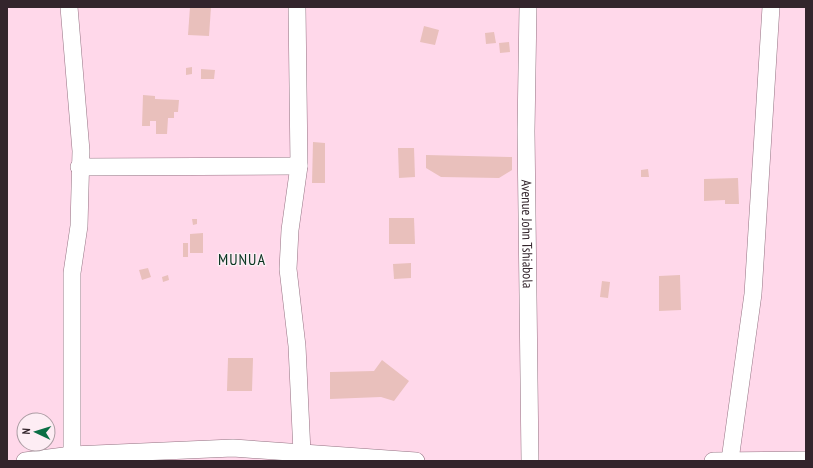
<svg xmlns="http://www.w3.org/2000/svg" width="813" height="468" viewBox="0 0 813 468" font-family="'PT Sans Narrow',sans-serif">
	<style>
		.building { fill: #e9c0bc }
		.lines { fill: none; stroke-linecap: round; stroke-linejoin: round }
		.minor-casing { stroke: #947282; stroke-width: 18 }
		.minor { stroke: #fff; stroke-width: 17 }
		.labels { text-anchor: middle; stroke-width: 3; stroke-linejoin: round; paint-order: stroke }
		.street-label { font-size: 14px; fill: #33252c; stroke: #fdedf4 }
		.quarter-label { font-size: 16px; letter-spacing: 1px; fill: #083420; stroke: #fdedf4 }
	</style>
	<rect width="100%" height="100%" fill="#ffd8ea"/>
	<!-- building -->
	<g class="building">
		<path d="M 190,7 L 211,7 L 209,36 L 188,35 Z"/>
		<path d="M 424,26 L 439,30 L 435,45 L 420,42 Z"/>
		<path d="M 494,32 L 496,43 L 486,44 L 485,33 Z"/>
		<path d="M 509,42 L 510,52 L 500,53 L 499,43 Z"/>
		<path d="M 192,67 L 192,74 L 186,75 L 186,68 Z"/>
		<path d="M 201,69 L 215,70 L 214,79 L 201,79 Z"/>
		<path d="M 143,95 L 155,96 L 155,99 L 179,100 L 178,112 L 174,112 L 174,118 L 168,118 L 167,134 L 156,134 L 156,121 L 150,121 L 150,126 L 142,126 Z"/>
		<path d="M 313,142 L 325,143 L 325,183 L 312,183 Z"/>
		<path d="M 398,148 L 414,148 L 415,177 L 399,178 Z"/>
		<path d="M 426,155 L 512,157 L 512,170 L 499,178 L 441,177 L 426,168 Z"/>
		<path d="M 648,169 L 649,177 L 641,177 L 641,170 Z"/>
		<path d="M 738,178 L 739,204 L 725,204 L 725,200 L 704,201 L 704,179 Z"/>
		<path d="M 389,218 L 414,218 L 415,244 L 389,244 Z"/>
		<path d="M 192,219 L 197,219 L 197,224 L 193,225 Z"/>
		<path d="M 203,233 L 203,253 L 190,253 L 190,234 Z"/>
		<rect x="183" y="243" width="5" height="14"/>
		<path d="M 411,263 L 411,278 L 394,279 L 393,264 Z"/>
		<path d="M 148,268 L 151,277 L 142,280 L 139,270 Z"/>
		<path d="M 168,275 L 169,280 L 163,282 L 162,277 Z"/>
		<path d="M 680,275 L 681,310 L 659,311 L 659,276 Z"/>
		<path d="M 602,281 L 610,282 L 608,298 L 600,297 Z"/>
		<path d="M 228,358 L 253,358 L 252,391 L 227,391 Z"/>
		<path d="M 382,360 L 409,381 L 394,401 L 381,397 L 330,399 L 330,372 L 374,371 Z"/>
	</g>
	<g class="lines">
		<!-- minor casing -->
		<g class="minor-casing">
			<g id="minor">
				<path d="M 69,7 L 81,151 L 79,226 L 72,273 L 72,455"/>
				<path d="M 297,7 L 299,166 L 290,230 L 288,269 L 297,346 L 302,453"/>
				<path id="s1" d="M 528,7 L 526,131 L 530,461"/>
				<path d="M 79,167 L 299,166"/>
				<path d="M 730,460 L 753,294 L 771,7"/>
				<path d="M 25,461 L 72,455 L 233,448 L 416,461"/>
				<path d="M 713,461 L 806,460"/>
			</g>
		</g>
		<!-- minor -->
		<use href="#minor" class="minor"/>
	</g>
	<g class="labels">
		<!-- street labels -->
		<g class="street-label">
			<text dy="5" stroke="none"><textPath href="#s1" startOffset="227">Avenue John Tshiabola</textPath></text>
		</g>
		<!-- quarter labels -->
		<g class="quarter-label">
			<text x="242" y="265">MUNUA</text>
		</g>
	</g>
	<!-- border -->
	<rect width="813" height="468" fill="none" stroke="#33252c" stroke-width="16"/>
	<!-- north arrow -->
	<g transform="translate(36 432) rotate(274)"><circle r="19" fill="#fdedf4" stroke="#ac9da4"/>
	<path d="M0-3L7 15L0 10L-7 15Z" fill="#0a6f45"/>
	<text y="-6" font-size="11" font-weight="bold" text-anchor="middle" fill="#33252c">N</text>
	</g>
</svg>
